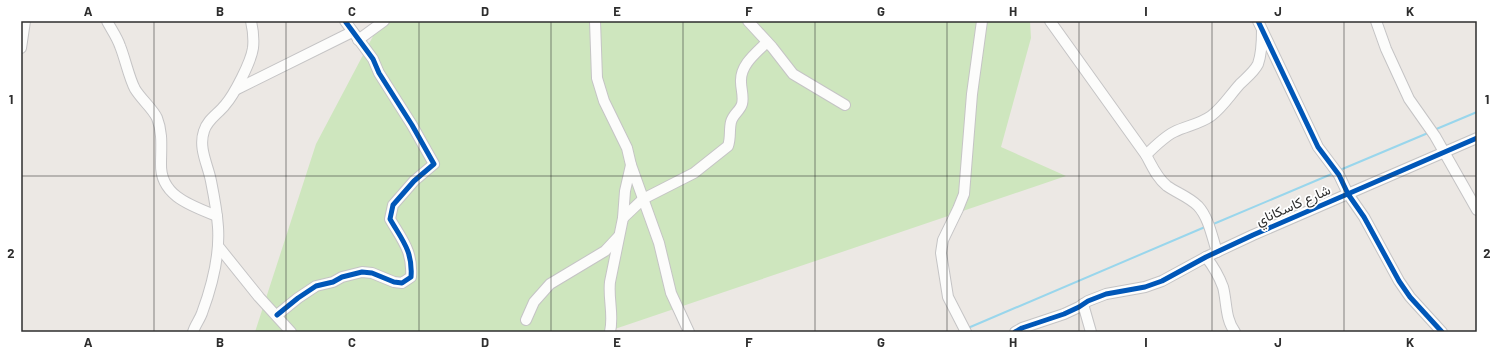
<svg xmlns="http://www.w3.org/2000/svg" width="1498" height="353" viewBox="0 0 1498 353" font-family="Barlow,Vazirmatn,sans-serif">
	<style>
		.green { fill: #cee6be }
		.lines { fill: none; stroke-linecap: round; stroke-linejoin: round }
		.stream { stroke: #99d6ec; stroke-width: 2 }
		.minor-casing { stroke: #c5c4c5; stroke-width: 12 }
		.minor { stroke: #fcfcfb; stroke-width: 10 }
		.cycleway-casing { stroke: #fff; stroke-width: 8 }
		.cycleway { stroke: #0057b8; stroke-width: 5 }
		.grid { fill: none; stroke: #2e2e2e; stroke-width: 1; stroke-opacity: 0.55 }
		.labels { text-anchor: middle; stroke-width: 3.5; stroke-linejoin: round; paint-order: stroke }
		.street-label { font-size: 14px; fill: #2e2e2e; stroke: #fff }
		.neatline { fill: none; stroke: #2e2e2e; stroke-width: 1.5 }
		.grid-label { font-size: 13px; text-anchor: middle; font-weight: bold; fill: #2e2e2e }
	</style>
	<rect width="100%" height="100%" fill="#ece8e4"/>
	<!-- green -->
	<path class="green" d="M 381,21 L 1030,21 L 1031,38 L 1001,147 L 1066,176 L 606,332 L 255,332 L 316,144 Z"/>
	<g class="lines">
		<!-- stream -->
		<g class="stream">
			<path d="M 1434,130 L 1477,112"/>
			<path d="M 1340,170 L 1428,133"/>
			<path d="M 1211,225 L 1334,173"/>
			<path d="M 968,328 L 1205,227"/>
		</g>
		<!-- minor casing -->
		<g class="minor-casing">
			<g id="minor">
				<path d="M 107,21 C 111,29 117,37 120,46 C 125,58 129,78 135,89 C 141,99 153,109 157,118 C 163,133 161,148 161,164 C 160,196 192,206 217,216"/>
				<path d="M 595,21 L 597,78 L 604,101 L 627,148 L 631,165 L 659,243 L 671,293 L 689,332"/>
				<path d="M 748,21 L 772,47 L 793,74 L 845,105"/>
				<path d="M 1050,21 L 1146,155 C 1152,166 1157,178 1167,186 C 1177,193 1189,197 1198,206 C 1209,218 1212,237 1217,252"/>
				<path d="M 1258,21 L 1318,147 L 1339,175 L 1348,194 L 1364,217 L 1399,281 L 1410,297 L 1442,332"/>
				<path d="M 1376,21 L 1386,49 L 1409,99 L 1435,136 L 1477,210"/>
				<path d="M 358,40 L 384,21"/>
				<path d="M 21,48 L 25,21"/>
				<path d="M 237,89 L 352,32"/>
				<path d="M 1146,155 C 1154,147 1164,137 1174,132 C 1186,126 1200,124 1211,116 C 1223,107 1230,95 1240,84 C 1246,78 1254,72 1258,64 C 1262,53 1262,41 1262,30"/>
				<path d="M 623,218 L 643,199 L 694,173 L 728,146 C 731,138 729,130 731,122 C 733,114 740,111 742,104 C 744,97 741,89 741,82 C 740,65 756,53 767,42"/>
				<path d="M 218,246 L 259,297 L 291,332"/>
				<path d="M 1206,257 C 1213,266 1219,276 1223,287 C 1227,302 1225,319 1235,332"/>
				<path d="M 1083,304 L 1091,332"/>
				<path d="M 277,315 L 298,298 L 316,286 L 333,282 L 342,277 L 362,272 L 372,273 L 394,282 L 402,283 L 411,277 C 413,251 402,240 390,219 L 393,205 L 414,181 L 434,164 L 412,125 L 379,73 L 373,59 L 345,21"/>
				<path d="M 526,320 L 534,302 L 550,284 L 605,251 L 619,236"/>
				<path d="M 193,332 C 195,325 200,319 202,313 C 212,286 220,256 218,227 C 217,212 214,196 211,181 C 208,165 198,148 204,131 C 207,120 218,114 225,105 C 234,95 251,62 253,48 C 254,39 253,30 251,21"/>
				<path d="M 610,332 C 614,315 608,299 610,282 L 623,218 L 625,191 L 631,165"/>
				<path d="M 966,332 L 948,297 L 941,253 L 943,240 L 958,209 L 964,194 L 972,94 L 982,21"/>
				<path d="M 1015,332 L 1022,328 L 1064,314 L 1079,307 L 1088,301 L 1106,294 L 1145,287 L 1162,281 L 1206,257 L 1253,235 L 1477,138"/>
			</g>
		</g>
		<!-- minor -->
		<use href="#minor" class="minor"/>
		<!-- cycleway casing -->
		<g class="cycleway-casing">
			<g id="cycleway">
				<path d="M 1258,21 L 1318,147 L 1339,175 L 1348,194 L 1364,217 L 1399,281 L 1410,297 L 1442,332"/>
				<path d="M 277,315 L 298,298 L 316,286 L 333,282 L 342,277 L 362,272 L 372,273 L 394,282 L 402,283 L 411,277 C 413,251 402,240 390,219 L 393,205 L 414,181 L 434,164 L 412,125 L 379,73 L 373,59 L 345,21"/>
				<path d="M 1015,332 L 1022,328 L 1064,314 L 1079,307 L 1088,301 L 1106,294 L 1145,287 L 1162,281 L 1206,257 L 1253,235 L 1477,138"/>
			</g>
		</g>
		<!-- cycleway -->
		<use href="#cycleway" class="cycleway"/>
	</g>
	<!-- grid -->
	<path class="grid" d="M 154,21 L 154,332M 286,21 L 286,332M 419,21 L 419,332M 551,21 L 551,332M 683,21 L 683,332M 815,21 L 815,332M 947,21 L 947,332M 1079,21 L 1079,332M 1212,21 L 1212,332M 1344,21 L 1344,332M 21,176 L 1477,176"/>
	<g class="labels">
		<!-- street labels -->
		<g class="street-label">
			<text transform="translate(1293 205) rotate(-24)" y="5">شارع كاسكاناي</text>
		</g>
	</g>
	<!-- border -->
	<rect width="1498" height="353" fill="none" stroke="#ffffff" stroke-width="44"/>
	<rect x="22" y="22" width="1454" height="309" class="neatline"/>
	<g class="grid-label">
		<text x="88" y="16">A</text>
		<text x="220" y="16">B</text>
		<text x="352" y="16">C</text>
		<text x="485" y="16">D</text>
		<text x="617" y="16">E</text>
		<text x="749" y="16">F</text>
		<text x="881" y="16">G</text>
		<text x="1013" y="16">H</text>
		<text x="1146" y="16">I</text>
		<text x="1278" y="16">J</text>
		<text x="1410" y="16">K</text>
		<text x="11" y="104">1</text>
		<text x="1487" y="104">1</text>
		<text x="11" y="258">2</text>
		<text x="1487" y="258">2</text>
		<text x="88" y="347">A</text>
		<text x="220" y="347">B</text>
		<text x="352" y="347">C</text>
		<text x="485" y="347">D</text>
		<text x="617" y="347">E</text>
		<text x="749" y="347">F</text>
		<text x="881" y="347">G</text>
		<text x="1013" y="347">H</text>
		<text x="1146" y="347">I</text>
		<text x="1278" y="347">J</text>
		<text x="1410" y="347">K</text>
	</g>
</svg>
